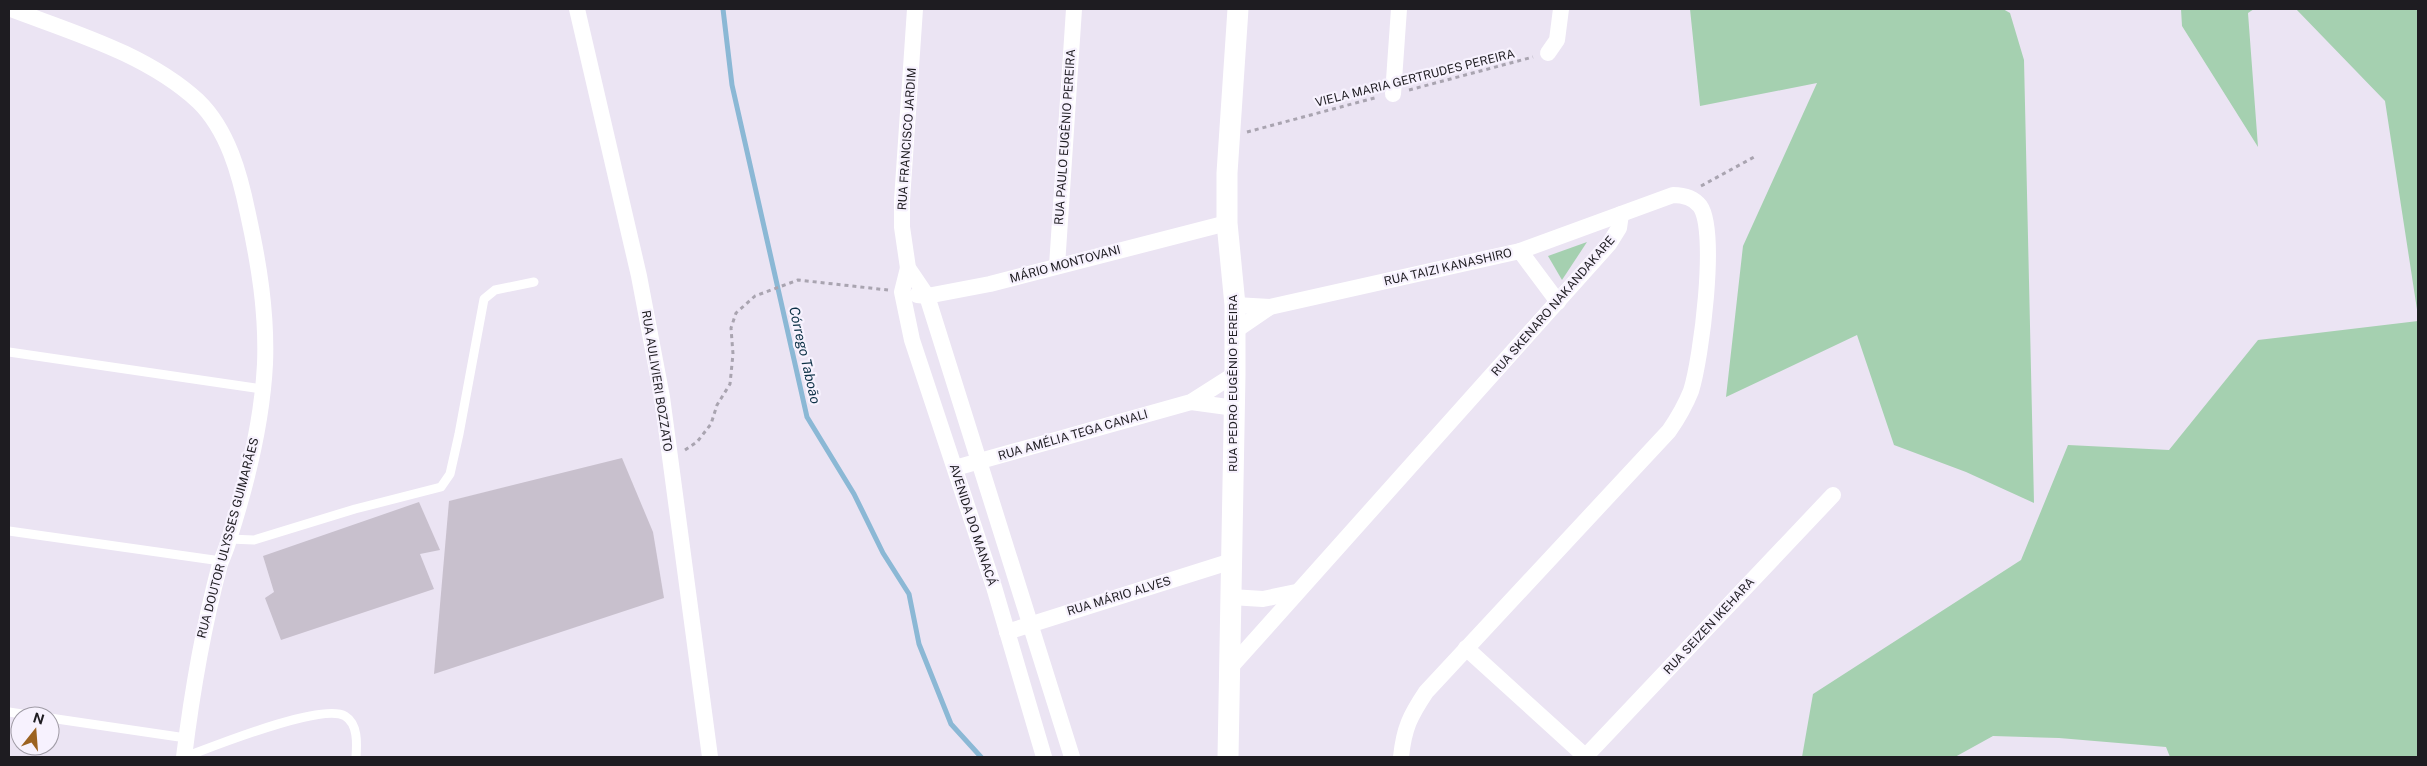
<svg xmlns="http://www.w3.org/2000/svg" width="2427" height="766" viewBox="0 0 2427 766" font-family="'Public Sans',sans-serif">
	<style>
		.green { fill: #a5d0b0 }
		.lines { fill: none; stroke-linecap: round; stroke-linejoin: round }
		.stream { stroke: #8bb8d5; stroke-width: 5 }
		.building { fill: #c8c0cd }
		.path { stroke: #a9a4b0; stroke-width: 3; stroke-dasharray: 4 4; stroke-linecap: butt }
		.service { stroke: #fff; stroke-width: 9 }
		.minor { stroke: #fff; stroke-width: 16 }
		.tertiary { stroke: #fff; stroke-width: 21 }
		.labels { text-anchor: middle; stroke-width: 4.5; stroke-linejoin: round; paint-order: stroke }
		.street-label { font-size: 12px; fill: #1e1c21; stroke: #f7f2fe }
		.water-label { font-size: 14px; font-style: italic; fill: #0b3045; stroke: #f7f2fe }
	</style>
	<rect width="100%" height="100%" fill="#ebe4f3"/>
	<!-- green -->
	<g class="green">
		<path d="M 1690,9 L 2003,9 L 2010,13 L 2024,60 L 2034,503 L 1966,472 L 1894,445 L 1857,335 L 1726,397 L 1743,246 L 1817,83 L 1700,106 Z"/>
		<path d="M 2181,9 L 2254,9 L 2248,13 L 2258,147 L 2182,26 Z"/>
		<path d="M 2296,9 L 2418,9 L 2418,316 L 2385,101 Z"/>
		<path d="M 1587,242 L 1562,280 L 1548,256 Z"/>
		<path d="M 2418,321 L 2418,757 L 2170,757 L 2166,747 L 2059,738 L 1993,736 L 1955,757 L 1802,757 L 1813,694 L 2021,560 L 2068,445 L 2169,450 L 2258,340 Z"/>
	</g>
	<g class="lines">
		<!-- stream -->
		<path class="stream" d="M 723,9 L 732,85 L 807,417 L 854,494 L 883,553 L 909,594 L 919,644 L 951,724 L 981,757"/>
	</g>
	<!-- building -->
	<g class="building">
		<path d="M 622,458 L 653,532 L 664,598 L 434,674 L 449,501 Z"/>
		<path d="M 419,502 L 440,550 L 420,554 L 434,589 L 281,640 L 265,598 L 274,592 L 263,556 Z"/>
	</g>
	<g class="lines">
		<!-- path -->
		<g class="path">
			<path d="M 1409,90 L 1533,57"/>
			<path d="M 1247,132 L 1378,97"/>
			<path d="M 1701,186 L 1756,156"/>
			<path d="M 685,450 L 697,442 L 711,424 L 717,405 L 730,384 L 733,354 L 731,328 L 736,313 L 755,296 L 798,280 L 888,290"/>
		</g>
		<!-- service -->
		<g class="service">
			<path d="M 9,352 L 262,389"/>
			<path d="M 9,531 L 221,561"/>
			<path d="M 229,539 L 254,540 L 355,509 L 441,487 L 450,474 L 459,434 L 484,299 L 495,290 L 534,282"/>
			<path d="M 9,712 L 35,716"/>
			<path d="M 50,718 L 186,738"/>
			<path d="M 185,757 C 212,747 322,702 345,716 C 358,724 357,743 356,757"/>
		</g>
		<!-- minor -->
		<g class="minor">
			<path d="M 11,9 C 74,33 147,54 198,101 C 228,130 240,175 248,214 C 259,264 267,313 265,364 C 262,423 247,483 229,539 C 227,548 223,556 220,564 C 203,628 192,692 184,757"/>
			<path d="M 577,9 L 639,276 L 662,397 L 710,757"/>
			<path d="M 915,9 L 902,200 L 902,227 L 908,268 L 927,296 L 1072,757"/>
			<path d="M 1548,53 L 1557,40 L 1561,9"/>
			<path d="M 1393,94 L 1399,9"/>
			<path d="M 1520,251 L 1558,302"/>
			<path d="M 1057,266 L 1074,9"/>
			<path d="M 908,268 L 902,292 L 912,340 L 994,587 L 1044,757"/>
			<path d="M 917,295 L 927,296 L 990,284 L 1227,223"/>
			<path d="M 1235,305 L 1270,307 L 1520,251 L 1673,195 C 1683,195 1693,197 1700,206 C 1718,231 1701,360 1691,391 C 1685,406 1678,418 1669,431 L 1426,692 C 1410,716 1404,728 1401,757"/>
			<path d="M 1235,331 L 1270,307"/>
			<path d="M 1191,402 L 1235,408"/>
			<path d="M 955,468 L 1191,402 L 1235,374"/>
			<path d="M 1231,597 L 1263,599 L 1296,592"/>
			<path d="M 1007,632 L 1232,561"/>
			<path d="M 1466,648 L 1586,757"/>
			<path d="M 1229,669 L 1609,244 L 1619,228 L 1621,214"/>
			<path d="M 1585,757 L 1833,495"/>
		</g>
		<!-- tertiary -->
		<path class="tertiary" d="M 1228,757 L 1235,374 L 1235,305 L 1227,223 L 1227,173 L 1238,9"/>
	</g>
	<g class="labels">
		<!-- street labels -->
		<g class="street-label">
			<text transform="translate(1415 78) rotate(-14)" y="4">VIELA MARIA GERTRUDES PEREIRA</text>
			<text transform="translate(1065 137) rotate(-86)" y="4">RUA PAULO EUGÊNIO PEREIRA</text>
			<text transform="translate(907 139) rotate(-86)" y="4">RUA FRANCISCO JARDIM</text>
			<text transform="translate(1065 264) rotate(-15)" y="4">MÁRIO MONTOVANI</text>
			<text transform="translate(1448 267) rotate(-13)" y="4">RUA TAIZI KANASHIRO</text>
			<text transform="translate(1553 306) rotate(-49)" y="4">RUA SKENARO NAKANDAKARE</text>
			<text transform="translate(657 381) rotate(81)" y="4">RUA AULIVIERI BOZZATO</text>
			<text transform="translate(1233 383) rotate(-90)" y="4">RUA PEDRO EUGÊNIO PEREIRA</text>
			<text transform="translate(1073 435) rotate(-16)" y="4">RUA AMÉLIA TEGA CANALI</text>
			<text transform="translate(973 525) rotate(72)" y="4">AVENIDA DO MANACÁ</text>
			<text transform="translate(228 538) rotate(-75)" y="4">RUA DOUTOR ULYSSES GUIMARÃES</text>
			<text transform="translate(1119 596) rotate(-17)" y="4">RUA MÁRIO ALVES</text>
			<text transform="translate(1709 626) rotate(-47)" y="4">RUA SEIZEN IKEHARA</text>
		</g>
		<!-- water labels -->
		<g class="water-label">
			<text transform="translate(805 355) rotate(77)" y="5">Córrego Taboão</text>
		</g>
	</g>
	<!-- border -->
	<rect width="2427" height="766" fill="none" stroke="#1e1c21" stroke-width="20"/>
	<!-- north arrow -->
	<g transform="translate(35 731) rotate(17)"><circle r="24" fill="#f7f2fe" stroke="#a09ca6"/>
	<path d="M0-4L9 19L0 12L-9 19Z" fill="#9c6321"/>
	<text y="-8" font-size="14" font-weight="bold" text-anchor="middle" fill="#1e1c21">N</text>
	</g>
</svg>
